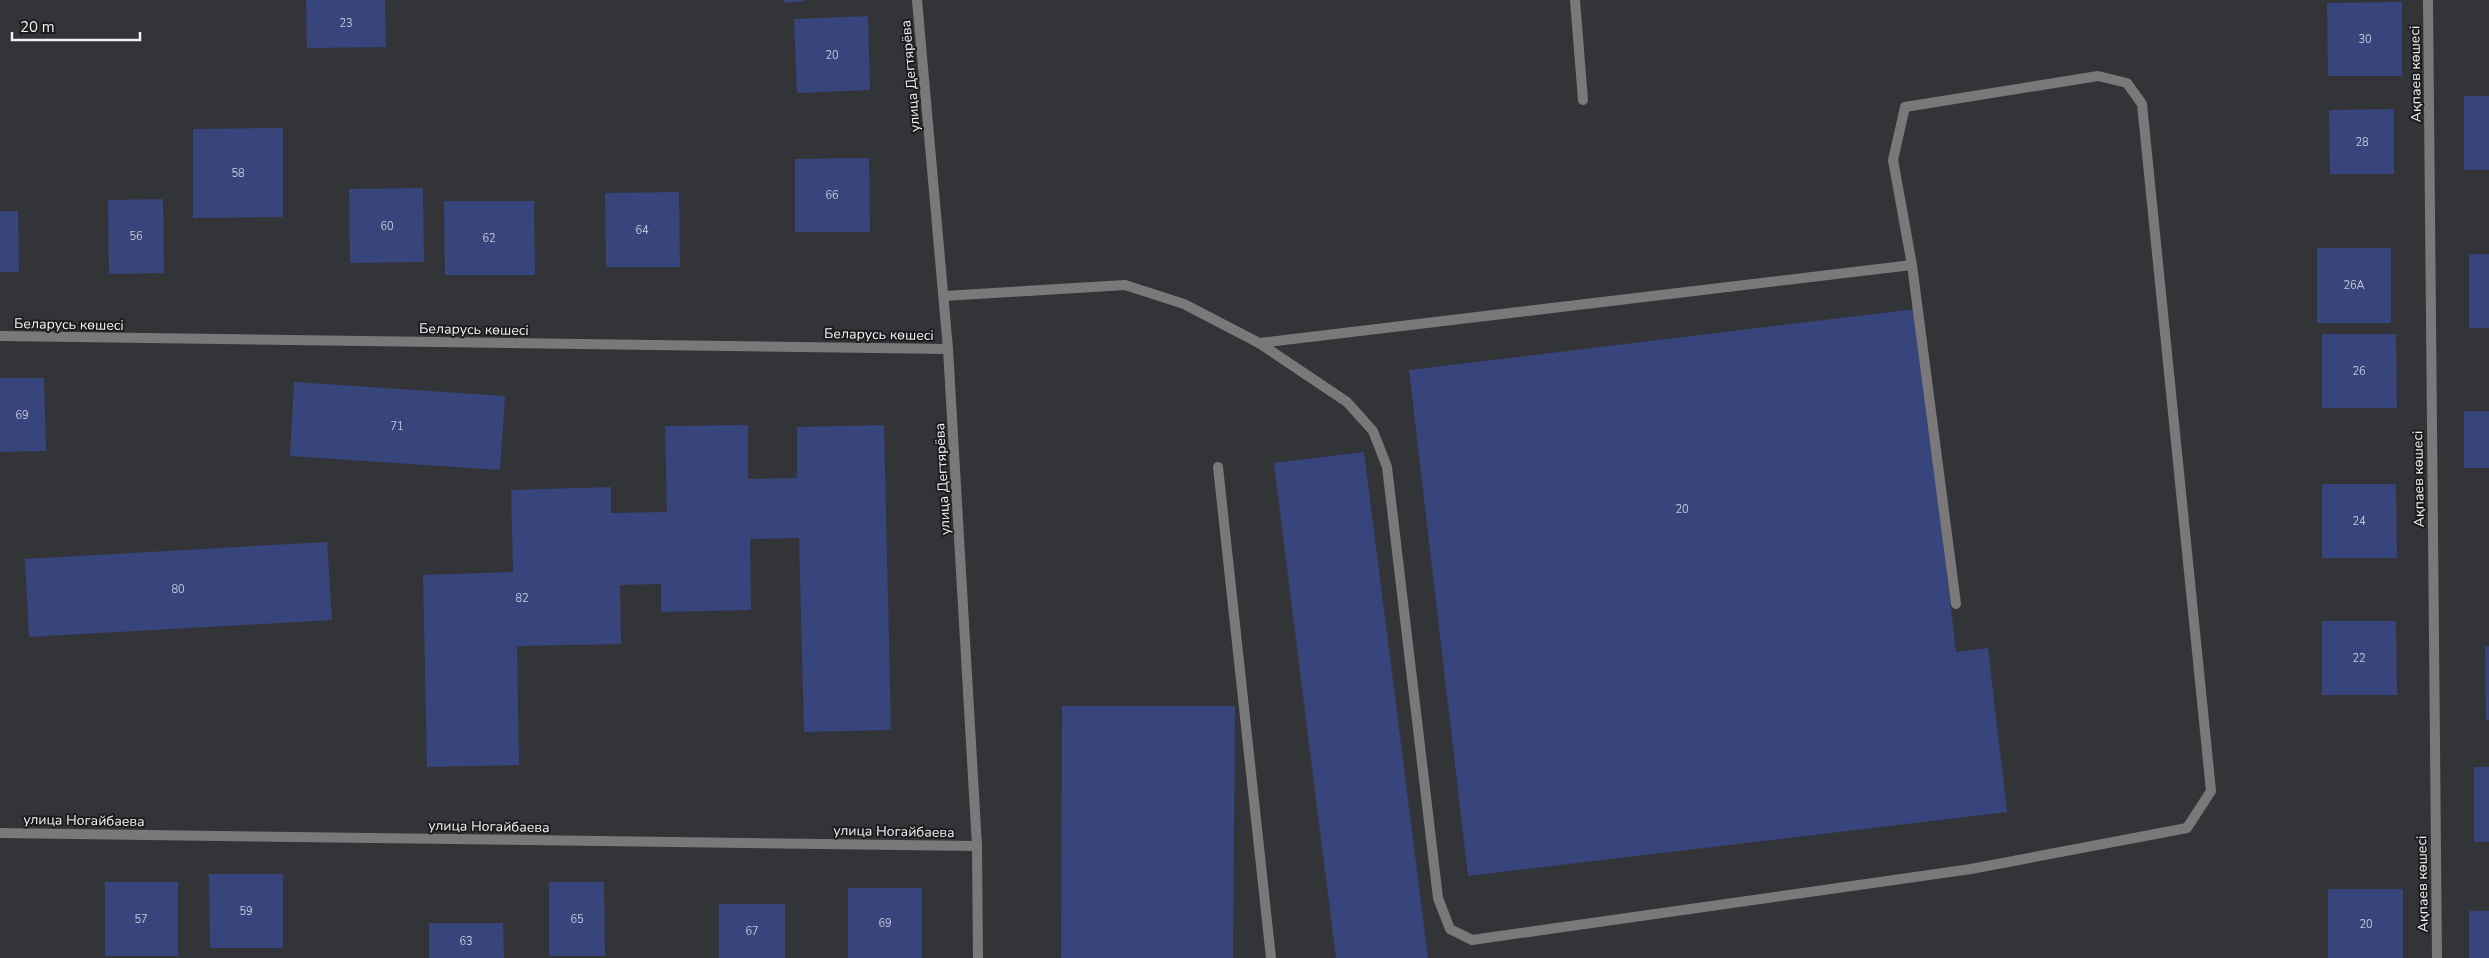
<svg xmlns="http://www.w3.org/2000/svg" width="2489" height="958" viewBox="0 0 2489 958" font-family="'Nunito Sans',sans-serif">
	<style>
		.building { fill: #38447c }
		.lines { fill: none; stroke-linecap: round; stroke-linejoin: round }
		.service { stroke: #7a7878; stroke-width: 10 }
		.minor { stroke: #7a7878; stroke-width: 10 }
		.labels { text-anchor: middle; stroke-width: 4; stroke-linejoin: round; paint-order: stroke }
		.number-label { font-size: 11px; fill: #c2c6d5 }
		.street-label { font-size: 14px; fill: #f0f1f3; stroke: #1c1c1e }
	</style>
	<rect width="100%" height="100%" fill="#333438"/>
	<!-- building -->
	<g class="building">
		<path d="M 306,0 L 385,0 L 386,47 L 307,48 Z"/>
		<path d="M 784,0 L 805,0 L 805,1 L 785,3 Z"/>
		<path d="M 2402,2 L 2402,76 L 2328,76 L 2327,3 Z"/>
		<path d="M 868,16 L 870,90 L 797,93 L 794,19 Z"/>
		<rect x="2464" y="96" width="25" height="74"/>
		<path d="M 2394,109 L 2394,174 L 2330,174 L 2329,110 Z"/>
		<path d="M 283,128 L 283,217 L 193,218 L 193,129 Z"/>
		<path d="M 869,158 L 870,232 L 795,232 L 795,159 Z"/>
		<path d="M 423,188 L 424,262 L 350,263 L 349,189 Z"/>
		<path d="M 679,192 L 680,267 L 606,267 L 605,193 Z"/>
		<path d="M 163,199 L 164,273 L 109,274 L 108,200 Z"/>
		<path d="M 444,201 L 534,201 L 535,275 L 445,275 Z"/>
		<path d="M 0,211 L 18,211 L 19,272 L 0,272 Z"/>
		<rect x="2317" y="248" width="74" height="75"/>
		<rect x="2469" y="254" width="20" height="74"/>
		<path d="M 1916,309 L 1956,652 L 1988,648 L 2007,812 L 1468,876 L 1409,370 Z"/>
		<path d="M 2322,334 L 2396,334 L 2397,408 L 2322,408 Z"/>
		<path d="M 0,378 L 44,378 L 46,451 L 0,452 Z"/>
		<path d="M 294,382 L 505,396 L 500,470 L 290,456 Z"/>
		<rect x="2464" y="411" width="25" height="57"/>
		<path d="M 748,425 L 748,479 L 797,478 L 797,427 L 884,425 L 891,730 L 804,732 L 799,538 L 750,539 L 751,610 L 661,612 L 661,584 L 620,585 L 621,644 L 517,646 L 519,765 L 427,767 L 423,575 L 513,572 L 511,490 L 611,487 L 611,513 L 667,512 L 665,426 Z"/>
		<path d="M 1364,452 L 1428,958 L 1336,958 L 1274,463 Z"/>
		<path d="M 2322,484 L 2396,484 L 2397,558 L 2322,558 Z"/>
		<path d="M 327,542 L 332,620 L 29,637 L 25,559 Z"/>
		<path d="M 2322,621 L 2396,621 L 2397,695 L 2322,695 Z"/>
		<path d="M 2485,646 L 2489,646 L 2489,720 L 2486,720 Z"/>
		<path d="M 1062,706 L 1235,706 L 1233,958 L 1061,958 Z"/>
		<rect x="2474" y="767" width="15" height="75"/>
		<path d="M 209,874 L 283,874 L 283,948 L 210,948 Z"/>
		<rect x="105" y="882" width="73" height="74"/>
		<path d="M 549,882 L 604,882 L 605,956 L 549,956 Z"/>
		<rect x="848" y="888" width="74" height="70"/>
		<rect x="2328" y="889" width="75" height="69"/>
		<rect x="719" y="904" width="66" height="54"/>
		<rect x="2469" y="911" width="20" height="47"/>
		<path d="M 429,923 L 503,923 L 504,958 L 429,958 Z"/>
	</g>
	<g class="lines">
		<!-- service -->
		<g class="service">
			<path d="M 1575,0 L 1583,100"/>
			<path d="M 944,296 L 1125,285 L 1184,304 L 1259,343 L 1347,402 L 1373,431 L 1387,467 L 1438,898 L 1450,929 L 1472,940 L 1971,869 L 2187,828 L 2211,791 L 2142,104 L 2127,83 L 2098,76 L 1905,107 L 1893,160 L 1912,265 L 1956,604"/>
			<path d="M 1259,343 L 1912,265"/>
			<path d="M 1218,467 L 1271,958"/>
		</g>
		<!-- minor -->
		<g class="minor">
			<path d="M 917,0 L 948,349 L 977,846 L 978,958"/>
			<path d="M 2428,0 L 2437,958"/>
			<path d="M 0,336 L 948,349"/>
			<path d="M 0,833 L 977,846"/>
		</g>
	</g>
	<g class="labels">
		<!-- number labels -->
		<g class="number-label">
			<text x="346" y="27">23</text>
			<text x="2365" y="43">30</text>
			<text x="832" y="59">20</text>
			<text x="2362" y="146">28</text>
			<text x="238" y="177">58</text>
			<text x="832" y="199">66</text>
			<text x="387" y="230">60</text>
			<text x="642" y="234">64</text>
			<text x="136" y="240">56</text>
			<text x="489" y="242">62</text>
			<text x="2354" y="289">26А</text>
			<text x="2359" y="375">26</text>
			<text x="22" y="419">69</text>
			<text x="397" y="430">71</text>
			<text x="1682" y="513">20</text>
			<text x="2359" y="525">24</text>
			<text x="178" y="593">80</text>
			<text x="522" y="602">82</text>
			<text x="2359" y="662">22</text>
			<text x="246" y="915">59</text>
			<text x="141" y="923">57</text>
			<text x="577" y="923">65</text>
			<text x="885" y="927">69</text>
			<text x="2366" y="928">20</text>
			<text x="752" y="935">67</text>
			<text x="466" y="945">63</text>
		</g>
		<!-- street labels -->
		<g class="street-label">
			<text transform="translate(2415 74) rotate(-91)" y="5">Ақпаев көшесі</text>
			<text transform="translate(910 76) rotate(-95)" y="5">улица Дегтярёва</text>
			<text transform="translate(69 324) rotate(1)" y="5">Беларусь көшесі</text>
			<text transform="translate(474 329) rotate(1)" y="5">Беларусь көшесі</text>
			<text transform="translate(879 334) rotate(1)" y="5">Беларусь көшесі</text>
			<text transform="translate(942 479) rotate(-93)" y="5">улица Дегтярёва</text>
			<text transform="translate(2418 479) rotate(-91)" y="5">Ақпаев көшесі</text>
			<text transform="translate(84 820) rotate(1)" y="5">улица Ногайбаева</text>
			<text transform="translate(489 826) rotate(1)" y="5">улица Ногайбаева</text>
			<text transform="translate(894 831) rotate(1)" y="5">улица Ногайбаева</text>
			<text transform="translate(2422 884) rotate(-91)" y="5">Ақпаев көшесі</text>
		</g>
	</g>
	<!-- scale -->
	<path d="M12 32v8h128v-8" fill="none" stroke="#f0f1f3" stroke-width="2.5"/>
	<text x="20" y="32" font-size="15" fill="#f0f1f3" stroke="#1c1c1e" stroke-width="4" paint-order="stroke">20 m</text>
</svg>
